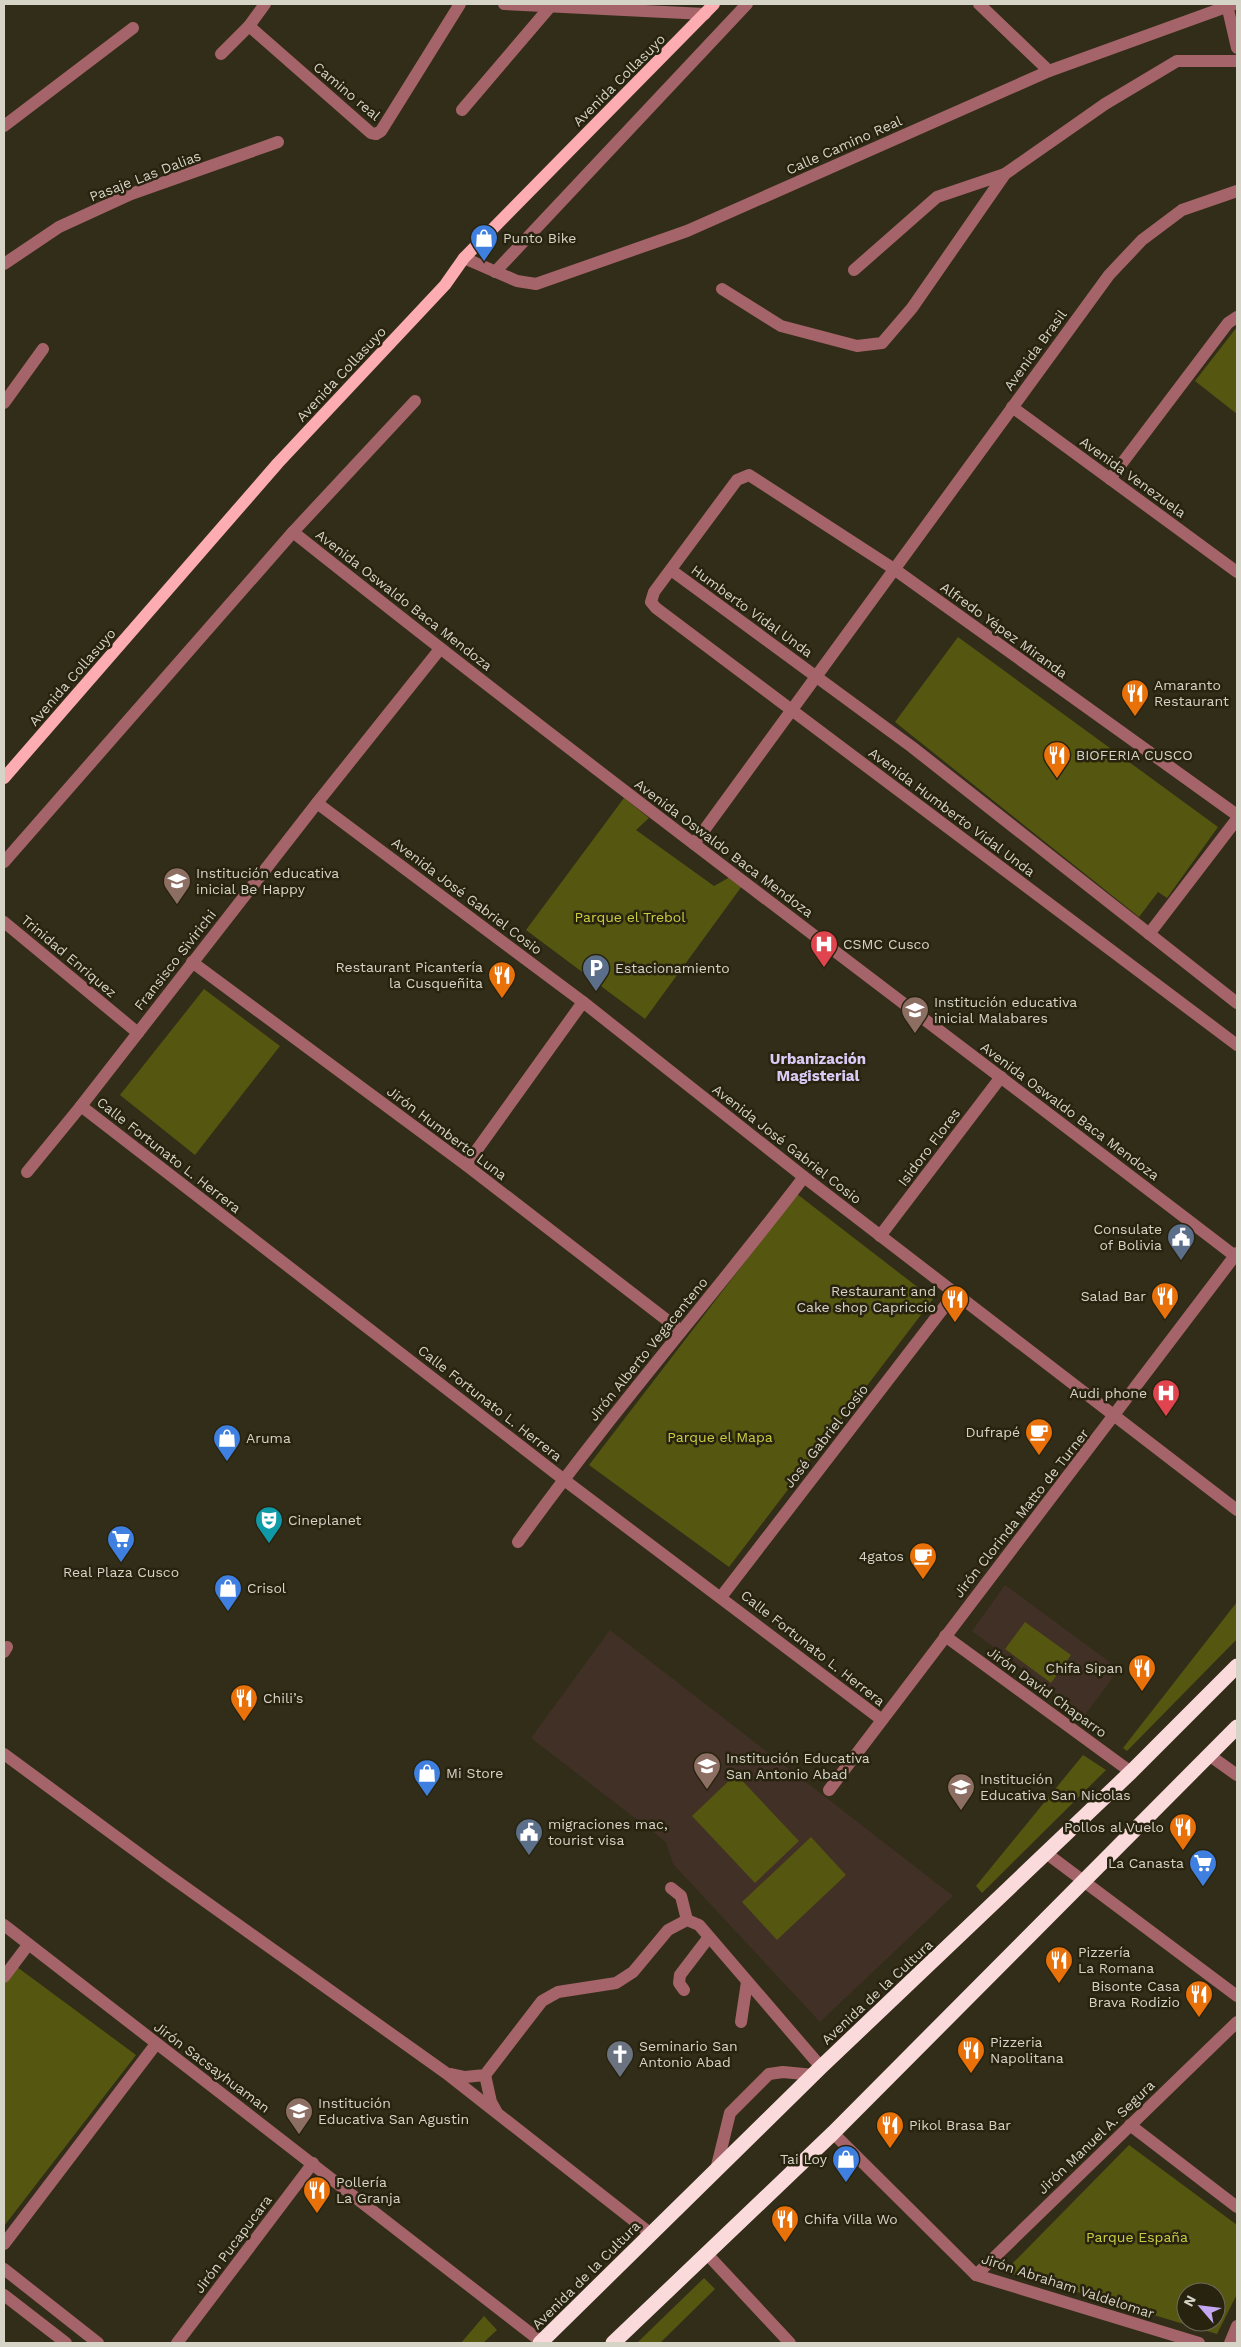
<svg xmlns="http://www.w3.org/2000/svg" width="1241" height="2347" viewBox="0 0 1241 2347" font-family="'Work Sans',sans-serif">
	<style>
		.education { fill: #413026 }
		.green { fill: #555610; fill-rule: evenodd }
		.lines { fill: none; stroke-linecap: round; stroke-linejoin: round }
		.minor { stroke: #a56469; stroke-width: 12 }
		.major { stroke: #fdacb1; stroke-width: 12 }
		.highway { stroke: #fbdadb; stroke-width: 15 }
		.labels { text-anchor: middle; stroke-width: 5; stroke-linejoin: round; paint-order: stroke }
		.street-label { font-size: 14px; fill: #d6d3c7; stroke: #28230f }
		.poi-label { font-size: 14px; fill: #d6d3c7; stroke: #28230f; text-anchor: start }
		.park-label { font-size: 14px; fill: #cbce42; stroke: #28230f }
		.neighbourhood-label { font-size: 15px; font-weight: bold; fill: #d9cbf5; stroke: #28230f }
	</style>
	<rect width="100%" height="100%" fill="#322d19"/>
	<!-- education -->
	<g class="education">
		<path d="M 1005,1585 L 1119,1669 L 1085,1715 L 972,1631 Z"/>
		<path d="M 610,1630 L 953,1896 L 820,2022 L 673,1864 L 666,1842 L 531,1738 Z"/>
	</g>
	<!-- green -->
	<g class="green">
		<path d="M 1237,327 L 1237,414 L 1195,381 Z"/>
		<path d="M 958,637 L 1218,827 L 1167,898 L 1158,892 L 1139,917 L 895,722 Z"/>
		<path d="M 624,798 L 649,818 L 636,830 L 714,886 L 730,877 L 742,886 L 645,1019 L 526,930 Z"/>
		<path d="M 204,989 L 280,1046 L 195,1155 L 120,1095 Z"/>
		<path d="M 797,1194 L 933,1299 L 729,1567 L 589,1465 Z"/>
		<path d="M 1237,1602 L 1237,1639 L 1127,1751 L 1123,1748 Z"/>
		<path d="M 1025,1622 L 1071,1655 L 1051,1683 L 1005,1649 Z"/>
		<path d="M 1083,1755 L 1106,1770 L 982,1893 L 976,1886 Z"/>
		<path d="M 736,1774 L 799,1841 L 755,1883 L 692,1816 Z"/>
		<path d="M 811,1837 L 846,1875 L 777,1940 L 742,1902 Z"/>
		<path d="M 17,1967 L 136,2055 L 4,2226 L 4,1984 Z"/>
		<path d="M 1129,2145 L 1237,2225 L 1237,2294 L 1217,2334 L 1057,2286 L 1010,2274 L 1009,2267 ZM 1186,2292 L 1216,2292 L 1216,2322 L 1186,2322 Z"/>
		<path d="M 704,2278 L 715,2289 L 660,2343 L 637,2343 Z"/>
		<path d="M 484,2316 L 497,2330 L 483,2343 L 461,2343 Z"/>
	</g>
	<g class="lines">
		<!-- minor -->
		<g class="minor">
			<path d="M 504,4 L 705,14"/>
			<path d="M 979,4 L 1049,71"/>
			<path d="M 1227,5 L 1237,48"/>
			<path d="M 249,26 L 371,133 L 376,134 L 381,131 L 460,4"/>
			<path d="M 221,54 L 249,26 L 265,4"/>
			<path d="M 462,110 L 549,8"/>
			<path d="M 4,126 L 133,28"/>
			<path d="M 464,258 L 517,281 L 536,284 L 687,231 L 1049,71 L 1234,4"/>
			<path d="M 4,264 L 59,227 L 131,194 L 278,142"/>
			<path d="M 854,270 L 937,197 L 1005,174"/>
			<path d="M 495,272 L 747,4"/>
			<path d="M 722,289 L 781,326 L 857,346 L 882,343 L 912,308 L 1005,174 L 1105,104 L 1177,61 L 1237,61"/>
			<path d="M 4,403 L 43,349"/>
			<path d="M 1012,407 L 1237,572"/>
			<path d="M 1110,479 L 1228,323 L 1237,317"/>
			<path d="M 293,532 C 603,779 921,1015 1235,1256"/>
			<path d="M 671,570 L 912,747 L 1237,1003"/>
			<path d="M 317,803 L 583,1002 L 804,1177 L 1237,1510"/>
			<path d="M 1237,815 L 894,569 L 749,475 L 737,480 L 654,592 L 651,602 L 656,608 L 1237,1045"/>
			<path d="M 694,844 L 1109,275 L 1142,240 L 1182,210 L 1237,191"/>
			<path d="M 4,862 L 293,532 L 415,401"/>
			<path d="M 4,922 L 138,1033"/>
			<path d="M 1149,934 L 1237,819"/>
			<path d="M 192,962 L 466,1165 L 681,1331"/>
			<path d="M 81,1106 L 563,1479 L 882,1720"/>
			<path d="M 466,1165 L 583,1002"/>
			<path d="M 27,1172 L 81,1106 L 317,803 L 440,649"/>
			<path d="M 880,1236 L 1001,1077"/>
			<path d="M 518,1542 C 608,1416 710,1300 804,1177"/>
			<path d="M 721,1597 L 955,1293"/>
			<path d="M 945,1636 L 1131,1772"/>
			<path d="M 4,1652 L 7,1647"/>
			<path d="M 4,1754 L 164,1872 L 446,2073 L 651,2234"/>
			<path d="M 1209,1755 L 1237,1775"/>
			<path d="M 829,1790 L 1237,1253"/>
			<path d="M 1046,1853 L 1237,1996"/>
			<path d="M 671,1888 L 681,1896 L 687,1920"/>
			<path d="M 4,1925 L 543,2343"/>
			<path d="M 4,1977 L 28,1945"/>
			<path d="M 684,1990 L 679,1983 L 680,1975 L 709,1937"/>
			<path d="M 741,2022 L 747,1982"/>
			<path d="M 451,2074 L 465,2077 L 485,2075 L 542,2001 L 558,1992 L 616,1983 L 633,1972 L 668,1930 L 687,1920 L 699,1925 L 821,2067"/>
			<path d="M 485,2075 L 491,2102 L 496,2111"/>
			<path d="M 1130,2125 L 1237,2207"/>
			<path d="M 833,2133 L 976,2275 L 1199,2343"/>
			<path d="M 716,2170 L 730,2113 L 769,2074 L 783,2072 L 814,2075"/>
			<path d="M 4,2244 L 156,2044"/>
			<path d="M 707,2254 L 790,2343"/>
			<path d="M 4,2269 L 98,2343"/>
			<path d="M 976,2275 L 1237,2022"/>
			<path d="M 4,2295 L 66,2343"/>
			<path d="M 177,2343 L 313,2163"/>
			<path d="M 1230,2343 L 1237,2326"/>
		</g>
		<!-- major -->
		<path class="major" d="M 4,778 L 278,463 L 445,285 L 464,258 L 714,4"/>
		<!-- highway -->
		<g class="highway">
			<path d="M 540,2343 L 821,2067 L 1131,1772 L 1237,1666"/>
			<path d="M 613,2343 L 833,2133 L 1237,1727"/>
		</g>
	</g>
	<!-- icons -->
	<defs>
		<g id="shop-pin" transform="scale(1.4375)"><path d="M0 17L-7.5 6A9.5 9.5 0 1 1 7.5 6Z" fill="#3f7fe0" stroke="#28230f"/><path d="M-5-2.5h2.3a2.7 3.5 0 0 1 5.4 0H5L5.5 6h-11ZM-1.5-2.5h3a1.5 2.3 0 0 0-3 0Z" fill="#fff"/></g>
		<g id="restaurant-pin" transform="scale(1.4375)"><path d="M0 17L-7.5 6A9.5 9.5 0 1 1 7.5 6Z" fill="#e8710a" stroke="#28230f"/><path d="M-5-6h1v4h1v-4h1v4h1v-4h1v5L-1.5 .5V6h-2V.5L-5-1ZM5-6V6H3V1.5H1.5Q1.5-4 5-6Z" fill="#fff"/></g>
		<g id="school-pin" transform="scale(1.4375)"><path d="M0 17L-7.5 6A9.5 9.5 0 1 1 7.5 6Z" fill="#8d6e63" stroke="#28230f"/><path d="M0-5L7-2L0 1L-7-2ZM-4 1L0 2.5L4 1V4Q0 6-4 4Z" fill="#fff"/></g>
		<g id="hospital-pin" transform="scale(1.4375)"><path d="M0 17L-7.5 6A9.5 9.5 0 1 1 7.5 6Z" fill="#e0444e" stroke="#28230f"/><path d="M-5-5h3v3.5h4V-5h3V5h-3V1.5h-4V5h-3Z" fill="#fff"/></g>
		<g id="parking-pin" transform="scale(1.4375)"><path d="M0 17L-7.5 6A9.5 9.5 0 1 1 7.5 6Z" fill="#5c6f8a" stroke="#28230f"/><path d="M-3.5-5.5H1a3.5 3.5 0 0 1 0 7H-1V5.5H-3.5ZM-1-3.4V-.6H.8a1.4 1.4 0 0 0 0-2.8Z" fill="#fff"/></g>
		<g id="civic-pin" transform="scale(1.4375)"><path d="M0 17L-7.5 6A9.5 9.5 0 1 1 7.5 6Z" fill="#5c6f8a" stroke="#28230f"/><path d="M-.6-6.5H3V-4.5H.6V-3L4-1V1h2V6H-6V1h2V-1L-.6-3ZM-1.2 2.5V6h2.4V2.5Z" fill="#fff"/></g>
		<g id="cafe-pin" transform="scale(1.4375)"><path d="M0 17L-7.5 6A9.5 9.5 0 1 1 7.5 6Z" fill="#e8710a" stroke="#28230f"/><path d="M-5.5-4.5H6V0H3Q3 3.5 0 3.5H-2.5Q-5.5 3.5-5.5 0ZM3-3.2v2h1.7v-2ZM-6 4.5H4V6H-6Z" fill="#fff"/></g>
		<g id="theatre-pin" transform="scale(1.4375)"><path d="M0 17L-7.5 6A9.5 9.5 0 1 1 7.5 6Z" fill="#0f9aa8" stroke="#28230f"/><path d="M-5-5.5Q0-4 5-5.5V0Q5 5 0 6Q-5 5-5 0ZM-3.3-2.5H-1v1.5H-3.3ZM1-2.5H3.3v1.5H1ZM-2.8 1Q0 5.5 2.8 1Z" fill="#fff"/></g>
		<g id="supermarket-pin" transform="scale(1.4375)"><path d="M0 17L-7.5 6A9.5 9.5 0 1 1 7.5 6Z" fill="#3f7fe0" stroke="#28230f"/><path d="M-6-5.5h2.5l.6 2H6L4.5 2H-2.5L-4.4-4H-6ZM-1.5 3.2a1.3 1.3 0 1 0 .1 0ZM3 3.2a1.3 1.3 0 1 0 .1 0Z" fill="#fff"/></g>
		<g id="church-pin" transform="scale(1.4375)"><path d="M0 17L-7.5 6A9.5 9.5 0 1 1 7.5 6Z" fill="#6b7280" stroke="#28230f"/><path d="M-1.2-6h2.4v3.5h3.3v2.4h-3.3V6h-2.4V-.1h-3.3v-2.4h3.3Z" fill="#fff"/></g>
	</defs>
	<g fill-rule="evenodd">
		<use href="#shop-pin" x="484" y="238"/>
		<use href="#restaurant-pin" x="1135" y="693"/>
		<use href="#restaurant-pin" x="1057" y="755"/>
		<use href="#school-pin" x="177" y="881"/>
		<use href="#hospital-pin" x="824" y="944"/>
		<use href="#parking-pin" x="596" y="968"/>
		<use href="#restaurant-pin" x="502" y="975"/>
		<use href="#school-pin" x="915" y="1010"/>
		<use href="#civic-pin" x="1181" y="1237"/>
		<use href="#restaurant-pin" x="1165" y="1296"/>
		<use href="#restaurant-pin" x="955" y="1299"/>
		<use href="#hospital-pin" x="1166" y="1393"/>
		<use href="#cafe-pin" x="1039" y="1432"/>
		<use href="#shop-pin" x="227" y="1438"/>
		<use href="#theatre-pin" x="269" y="1520"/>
		<use href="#supermarket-pin" x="121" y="1539"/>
		<use href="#cafe-pin" x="923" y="1556"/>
		<use href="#shop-pin" x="228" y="1588"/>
		<use href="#restaurant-pin" x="1142" y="1668"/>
		<use href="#restaurant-pin" x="244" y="1698"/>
		<use href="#school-pin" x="707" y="1766"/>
		<use href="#shop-pin" x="427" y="1773"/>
		<use href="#school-pin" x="961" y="1787"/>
		<use href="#restaurant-pin" x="1183" y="1827"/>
		<use href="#civic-pin" x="529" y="1832"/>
		<use href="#supermarket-pin" x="1203" y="1863"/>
		<use href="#restaurant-pin" x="1059" y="1960"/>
		<use href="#restaurant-pin" x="1199" y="1994"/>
		<use href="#restaurant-pin" x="971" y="2050"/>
		<use href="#church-pin" x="620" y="2054"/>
		<use href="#school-pin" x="299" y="2111"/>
		<use href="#restaurant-pin" x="890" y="2125"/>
		<use href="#shop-pin" x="846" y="2159"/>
		<use href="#restaurant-pin" x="317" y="2190"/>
		<use href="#restaurant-pin" x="785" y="2219"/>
	</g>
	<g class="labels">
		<!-- street labels -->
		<g class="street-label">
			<text transform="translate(619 80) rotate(-45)" y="5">Avenida Collasuyo</text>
			<text transform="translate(347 91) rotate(40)" y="5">Camino real</text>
			<text transform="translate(844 145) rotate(-24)" y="5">Calle Camino Real</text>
			<text transform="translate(145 176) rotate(-21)" y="5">Pasaje Las Dalias</text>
			<text transform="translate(1035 350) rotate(-54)" y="5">Avenida Brasil</text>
			<text transform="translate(341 374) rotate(-47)" y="5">Avenida Collasuyo</text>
			<text transform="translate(1133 477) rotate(36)" y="5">Avenida Venezuela</text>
			<text transform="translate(404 600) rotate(38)" y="5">Avenida Oswaldo Baca Mendoza</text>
			<text transform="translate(752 611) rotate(36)" y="5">Humberto Vidal Unda</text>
			<text transform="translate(1004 630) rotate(36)" y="5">Alfredo Yépez Miranda</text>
			<text transform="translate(72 677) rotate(-49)" y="5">Avenida Collasuyo</text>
			<text transform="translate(952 812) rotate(37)" y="5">Avenida Humberto Vidal Unda</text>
			<text transform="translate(724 848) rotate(37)" y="5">Avenida Oswaldo Baca Mendoza</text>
			<text transform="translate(467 896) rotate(37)" y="5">Avenida José Gabriel Cosio</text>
			<text transform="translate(69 956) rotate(40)" y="5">Trinidad Enriquez</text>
			<text transform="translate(175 960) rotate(-52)" y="5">Fransisco Sivirichi</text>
			<text transform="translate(1070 1111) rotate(37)" y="5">Avenida Oswaldo Baca Mendoza</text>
			<text transform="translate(447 1133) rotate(37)" y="5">Jirón Humberto Luna</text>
			<text transform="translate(787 1144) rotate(38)" y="5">Avenida José Gabriel Cosio</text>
			<text transform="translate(929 1147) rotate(-53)" y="5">Isidoro Flores</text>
			<text transform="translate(169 1155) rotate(38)" y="5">Calle Fortunato L. Herrera</text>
			<text transform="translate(648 1349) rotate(-51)" y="5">Jirón Alberto Vegacenteno</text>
			<text transform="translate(490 1403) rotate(38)" y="5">Calle Fortunato L. Herrera</text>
			<text transform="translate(826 1436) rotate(-52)" y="5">José Gabriel Cosio</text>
			<text transform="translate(1021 1513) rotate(-52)" y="5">Jirón Clorinda Matto de Turner</text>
			<text transform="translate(813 1648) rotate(38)" y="5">Calle Fortunato L. Herrera</text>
			<text transform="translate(1047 1692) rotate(36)" y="5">Jirón David Chaparro</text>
			<text transform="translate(877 1992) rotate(-43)" y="5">Avenida de la Cultura</text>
			<text transform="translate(212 2067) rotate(37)" y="5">Jirón Sacsayhuaman</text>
			<text transform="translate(1096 2137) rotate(-44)" y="5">Jirón Manuel A. Segura</text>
			<text transform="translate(233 2244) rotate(-53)" y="5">Jirón Pucapucara</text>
			<text transform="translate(586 2275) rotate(-45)" y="5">Avenida de la Cultura</text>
			<text transform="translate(1068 2286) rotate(18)" y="5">Jirón Abraham Valdelomar</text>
		</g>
		<!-- poi labels -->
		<g class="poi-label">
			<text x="503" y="243">Punto Bike</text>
			<text x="1154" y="690">Amaranto<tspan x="1154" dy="16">Restaurant</tspan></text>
			<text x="1076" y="760">BIOFERIA CUSCO</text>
			<text x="196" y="878">Institución educativa<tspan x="196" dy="16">inicial Be Happy</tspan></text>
			<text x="843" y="949">CSMC Cusco</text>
			<text x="483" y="972" text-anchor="end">Restaurant Picantería<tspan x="483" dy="16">la Cusqueñita</tspan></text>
			<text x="615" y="973">Estacionamiento</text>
			<text x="934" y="1007">Institución educativa<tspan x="934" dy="16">inicial Malabares</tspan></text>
			<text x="1162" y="1234" text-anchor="end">Consulate<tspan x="1162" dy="16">of Bolivia</tspan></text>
			<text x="936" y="1296" text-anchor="end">Restaurant and<tspan x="936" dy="16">Cake shop Capriccio</tspan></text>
			<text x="1146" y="1301" text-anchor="end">Salad Bar</text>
			<text x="1147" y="1398" text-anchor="end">Audi phone</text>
			<text x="1020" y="1437" text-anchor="end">Dufrapé</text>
			<text x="246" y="1443">Aruma</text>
			<text x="288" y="1525">Cineplanet</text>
			<text x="904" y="1561" text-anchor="end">4gatos</text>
			<text x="121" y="1577" text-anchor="middle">Real Plaza Cusco</text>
			<text x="247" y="1593">Crisol</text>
			<text x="1123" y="1673" text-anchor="end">Chifa Sipan</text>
			<text x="263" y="1703">Chili’s</text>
			<text x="726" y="1763">Institución Educativa<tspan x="726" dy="16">San Antonio Abad</tspan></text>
			<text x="446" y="1778">Mi Store</text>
			<text x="980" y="1784">Institución<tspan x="980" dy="16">Educativa San Nicolas</tspan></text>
			<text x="548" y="1829">migraciones mac,<tspan x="548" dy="16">tourist visa</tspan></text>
			<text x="1164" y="1832" text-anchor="end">Pollos al Vuelo</text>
			<text x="1184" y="1868" text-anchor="end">La Canasta</text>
			<text x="1078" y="1957">Pizzería<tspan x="1078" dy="16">La Romana</tspan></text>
			<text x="1180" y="1991" text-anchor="end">Bisonte Casa<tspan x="1180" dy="16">Brava Rodizio</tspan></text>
			<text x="990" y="2047">Pizzeria<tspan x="990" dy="16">Napolitana</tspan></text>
			<text x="639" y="2051">Seminario San<tspan x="639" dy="16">Antonio Abad</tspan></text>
			<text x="318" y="2108">Institución<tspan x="318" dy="16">Educativa San Agustin</tspan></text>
			<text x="909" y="2130">Pikol Brasa Bar</text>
			<text x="827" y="2164" text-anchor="end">Tai Loy</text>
			<text x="336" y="2187">Pollería<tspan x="336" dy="16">La Granja</tspan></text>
			<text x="804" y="2224">Chifa Villa Wo</text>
		</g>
		<!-- park labels -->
		<g class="park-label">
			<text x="630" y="922">Parque el Trebol</text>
			<text x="720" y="1442">Parque el Mapa</text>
			<text x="1137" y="2242">Parque España</text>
		</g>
		<!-- neighbourhood labels -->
		<g class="neighbourhood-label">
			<text x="818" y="1064">Urbanización<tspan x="818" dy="17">Magisterial</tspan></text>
		</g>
	</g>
	<!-- border -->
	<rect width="1241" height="2347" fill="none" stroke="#d6d3c7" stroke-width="10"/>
	<!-- north arrow -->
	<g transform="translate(1201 2307) rotate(298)"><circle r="24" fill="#28230f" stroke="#6e6959"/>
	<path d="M0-4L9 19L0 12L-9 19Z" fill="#c3a7f2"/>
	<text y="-8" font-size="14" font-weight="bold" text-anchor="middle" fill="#d6d3c7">N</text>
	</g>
</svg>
